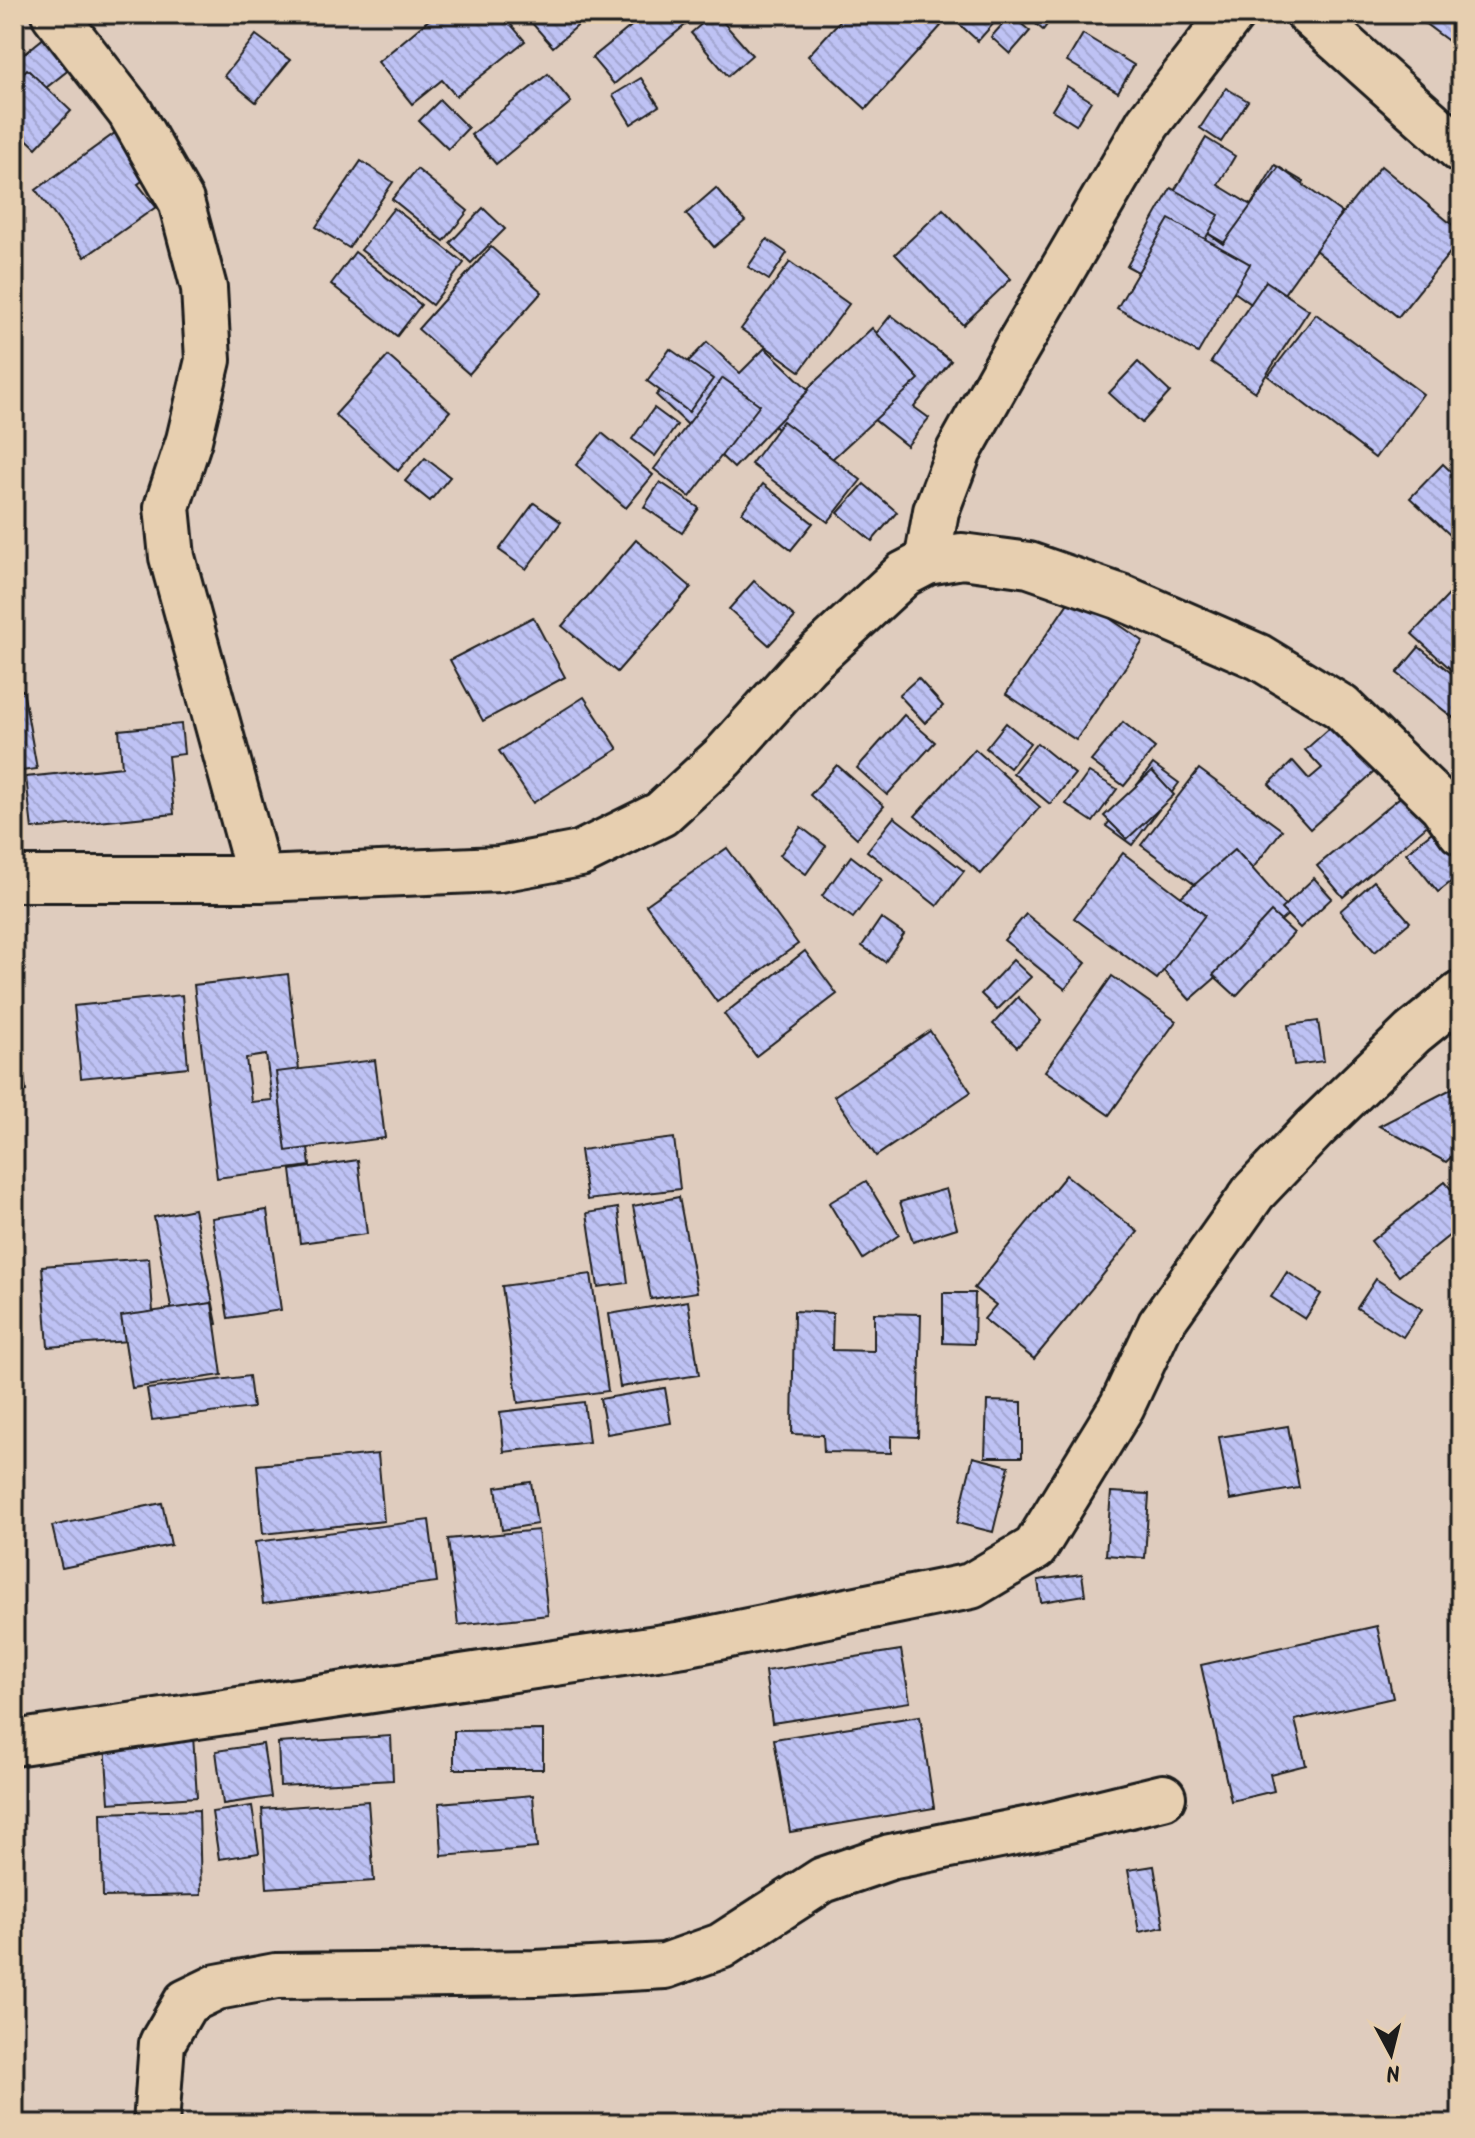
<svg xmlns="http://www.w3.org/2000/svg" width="1475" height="2138" viewBox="0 0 1475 2138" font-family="Kalam,sans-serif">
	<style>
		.building { fill: url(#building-back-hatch); stroke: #1c1c1c; stroke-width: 2; fill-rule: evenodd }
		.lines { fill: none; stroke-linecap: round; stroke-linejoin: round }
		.minor-casing { stroke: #1c1c1c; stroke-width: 50 }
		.minor { stroke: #e7cfb0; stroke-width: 44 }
	</style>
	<defs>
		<pattern id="building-back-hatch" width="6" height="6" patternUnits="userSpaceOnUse" patternTransform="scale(2)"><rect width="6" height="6" fill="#bec2f4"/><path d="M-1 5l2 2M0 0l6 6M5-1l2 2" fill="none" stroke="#a3a6d1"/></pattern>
	</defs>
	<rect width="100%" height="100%" fill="#dfccbe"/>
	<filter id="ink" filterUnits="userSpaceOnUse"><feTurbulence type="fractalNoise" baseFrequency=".0125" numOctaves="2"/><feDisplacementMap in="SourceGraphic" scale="16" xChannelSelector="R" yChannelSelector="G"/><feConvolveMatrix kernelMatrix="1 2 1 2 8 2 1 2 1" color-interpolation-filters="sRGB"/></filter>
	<g filter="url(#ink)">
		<!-- building -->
		<g class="building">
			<path d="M 436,14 L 502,14 L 525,41 L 456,96 L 442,80 L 412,104 L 378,62 Z"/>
			<path d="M 524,14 L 591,14 L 553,47 Z"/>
			<path d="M 646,14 L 693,14 L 695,17 L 614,84 L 592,58 Z"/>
			<path d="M 713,14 L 716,14 L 752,55 L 728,76 L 691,33 Z"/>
			<path d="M 846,14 L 928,14 L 941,26 L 866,109 L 808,56 Z"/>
			<path d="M 948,14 L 1002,14 L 978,41 Z"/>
			<path d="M 1024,14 L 1055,14 L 1043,30 Z"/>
			<path d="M 1412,14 L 1461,14 L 1461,43 L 1458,48 Z"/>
			<path d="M 1011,15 L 1030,31 L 1010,54 L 991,37 Z"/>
			<path d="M 1083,34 L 1134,65 L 1118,92 L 1067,61 Z"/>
			<path d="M 256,35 L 290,60 L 256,102 L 224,76 Z"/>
			<path d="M 45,37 L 71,68 L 23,106 L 14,95 L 14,62 Z"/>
			<path d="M 27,69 L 71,111 L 36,148 L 14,127 L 14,83 Z"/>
			<path d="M 548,74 L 571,102 L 496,164 L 471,135 Z"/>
			<path d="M 641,78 L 659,106 L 631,124 L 613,95 Z"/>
			<path d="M 1067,86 L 1091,101 L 1076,125 L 1052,110 Z"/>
			<path d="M 1226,88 L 1248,101 L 1221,142 L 1200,128 Z"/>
			<path d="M 440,100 L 468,128 L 448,149 L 419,121 Z"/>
			<path d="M 115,133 L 148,177 L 138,184 L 156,207 L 85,257 L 36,190 Z"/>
			<path d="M 1206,138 L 1235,156 L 1218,185 L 1251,205 L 1275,165 L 1304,182 L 1256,261 L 1164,208 Z"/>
			<path d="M 361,161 L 393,182 L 349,248 L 316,227 Z"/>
			<path d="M 1381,166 L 1461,232 L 1461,239 L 1398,317 L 1314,249 Z"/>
			<path d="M 1279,167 L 1342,213 L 1268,316 L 1180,253 L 1199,227 L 1223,244 Z"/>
			<path d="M 417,169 L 468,211 L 444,241 L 392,199 Z"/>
			<path d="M 716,188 L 745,221 L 714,247 L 686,214 Z"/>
			<path d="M 1171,188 L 1219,215 L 1175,292 L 1127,266 Z"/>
			<path d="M 394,208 L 464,263 L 432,305 L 361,250 Z"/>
			<path d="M 483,208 L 505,229 L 471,263 L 450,243 Z"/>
			<path d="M 943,209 L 1011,279 L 963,325 L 895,254 Z"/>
			<path d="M 1169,219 L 1250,264 L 1198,353 L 1117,308 Z"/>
			<path d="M 767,239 L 787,253 L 769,280 L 748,267 Z"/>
			<path d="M 491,247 L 542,292 L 469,374 L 418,329 Z"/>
			<path d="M 355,252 L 421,305 L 397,336 L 331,284 Z"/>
			<path d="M 790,262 L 849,304 L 800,371 L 741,329 Z"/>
			<path d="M 1266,281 L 1309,310 L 1255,392 L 1211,362 Z"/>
			<path d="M 1316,314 L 1423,394 L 1375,458 L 1268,376 Z"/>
			<path d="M 891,315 L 951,361 L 914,407 L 929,418 L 907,446 L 833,387 Z"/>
			<path d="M 872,328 L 919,379 L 818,472 L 771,423 Z"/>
			<path d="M 707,342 L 740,373 L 765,348 L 809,390 L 734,468 L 656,395 Z"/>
			<path d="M 670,349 L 713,379 L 689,412 L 647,381 Z"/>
			<path d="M 388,356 L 450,411 L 398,471 L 335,415 Z"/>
			<path d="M 1138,362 L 1170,392 L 1142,423 L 1109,393 Z"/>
			<path d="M 723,378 L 760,405 L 690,497 L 654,469 Z"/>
			<path d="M 654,408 L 677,425 L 655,456 L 632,439 Z"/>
			<path d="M 783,421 L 861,480 L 828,522 L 751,464 Z"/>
			<path d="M 602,433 L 653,475 L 626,508 L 576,465 Z"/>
			<path d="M 425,458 L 450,477 L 430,501 L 405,481 Z"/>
			<path d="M 1443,464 L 1461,481 L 1461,545 L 1410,498 Z"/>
			<path d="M 660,482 L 699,508 L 682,533 L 644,507 Z"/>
			<path d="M 763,484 L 813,523 L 791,550 L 742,512 Z"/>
			<path d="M 864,484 L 897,512 L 872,541 L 838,513 Z"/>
			<path d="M 534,503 L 561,522 L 526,569 L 499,550 Z"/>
			<path d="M 636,540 L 691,587 L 617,672 L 562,626 Z"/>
			<path d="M 754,581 L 795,617 L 769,645 L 729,609 Z"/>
			<path d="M 1461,582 L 1461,662 L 1453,671 L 1412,634 Z"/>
			<path d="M 1074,594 L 1143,641 L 1076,740 L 1006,694 Z"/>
			<path d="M 533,617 L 565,677 L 483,721 L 450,660 Z"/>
			<path d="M 1419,647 L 1461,681 L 1461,714 L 1456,720 L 1397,673 Z"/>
			<path d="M 918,678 L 943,706 L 925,723 L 899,695 Z"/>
			<path d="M 23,690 L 37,769 L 14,772 L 14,691 Z"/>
			<path d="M 584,697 L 618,749 L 533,803 L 499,751 Z"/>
			<path d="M 904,715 L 935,742 L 887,795 L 857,768 Z"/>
			<path d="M 1339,720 L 1381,766 L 1310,829 L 1269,784 L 1293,761 L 1309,779 L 1322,768 L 1305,750 Z"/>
			<path d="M 1123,722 L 1155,748 L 1124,786 L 1091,761 Z"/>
			<path d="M 1006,723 L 1030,743 L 1010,768 L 986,748 Z"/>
			<path d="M 181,724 L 184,754 L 168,756 L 174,814 L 32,829 L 26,777 L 122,767 L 119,730 Z"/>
			<path d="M 1037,743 L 1075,774 L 1050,804 L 1013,773 Z"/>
			<path d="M 975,749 L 1040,807 L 981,874 L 915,816 Z"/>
			<path d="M 1153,764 L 1179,783 L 1132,845 L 1106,826 Z"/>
			<path d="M 837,765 L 884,806 L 857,838 L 810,795 Z"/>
			<path d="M 1199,769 L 1282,830 L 1224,906 L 1141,845 Z"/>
			<path d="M 1152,771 L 1174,795 L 1127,839 L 1104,816 Z"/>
			<path d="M 1089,772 L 1117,789 L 1093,822 L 1066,804 Z"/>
			<path d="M 1405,793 L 1430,823 L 1343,897 L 1317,866 Z"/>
			<path d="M 894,817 L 964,871 L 937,906 L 867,851 Z"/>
			<path d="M 801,827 L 826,846 L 806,874 L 780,855 Z"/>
			<path d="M 1437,828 L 1461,858 L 1461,874 L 1438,892 L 1406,853 Z"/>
			<path d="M 727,848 L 798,944 L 717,1002 L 646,905 Z"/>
			<path d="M 1235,849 L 1291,912 L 1190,1000 L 1134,938 Z"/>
			<path d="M 1123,853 L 1205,915 L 1157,979 L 1074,918 Z"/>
			<path d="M 851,856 L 882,880 L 853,918 L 822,896 Z"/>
			<path d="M 1314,878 L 1332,898 L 1300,928 L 1281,909 Z"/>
			<path d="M 1374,881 L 1410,922 L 1375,952 L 1340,911 Z"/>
			<path d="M 1271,912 L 1294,933 L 1236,996 L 1213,975 Z"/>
			<path d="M 1026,914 L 1086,963 L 1065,989 L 1004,940 Z"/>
			<path d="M 881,918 L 904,934 L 885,962 L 862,946 Z"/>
			<path d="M 805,951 L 837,994 L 756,1056 L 724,1014 Z"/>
			<path d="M 1013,960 L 1031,977 L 997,1010 L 981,994 Z"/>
			<path d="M 288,974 L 310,1166 L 217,1178 L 194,985 ZM 266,1055 L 272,1100 L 251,1102 L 246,1058 Z"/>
			<path d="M 1112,976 L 1176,1021 L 1109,1115 L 1045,1071 Z"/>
			<path d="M 182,995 L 188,1067 L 81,1078 L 74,1006 Z"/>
			<path d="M 1018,997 L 1041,1021 L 1017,1047 L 993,1024 Z"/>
			<path d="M 14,1003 L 26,1091 L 14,1092 Z"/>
			<path d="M 1318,1021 L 1324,1061 L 1294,1065 L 1288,1025 Z"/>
			<path d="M 930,1031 L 971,1092 L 876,1156 L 834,1096 Z"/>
			<path d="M 375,1060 L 385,1138 L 286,1151 L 276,1072 Z"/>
			<path d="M 1461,1084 L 1461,1148 L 1446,1162 L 1379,1126 Z"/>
			<path d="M 674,1138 L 680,1189 L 587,1200 L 580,1150 Z"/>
			<path d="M 358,1160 L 367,1234 L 300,1243 L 291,1170 Z"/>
			<path d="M 1066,1175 L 1138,1232 L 1034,1359 L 984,1319 L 996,1305 L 974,1288 Z"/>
			<path d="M 866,1181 L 899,1235 L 863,1259 L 829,1203 Z"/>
			<path d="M 1445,1182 L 1461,1201 L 1461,1226 L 1399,1276 L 1371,1241 Z"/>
			<path d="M 946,1189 L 957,1228 L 913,1242 L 900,1202 Z"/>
			<path d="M 679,1197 L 697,1292 L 651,1299 L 633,1206 Z"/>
			<path d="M 618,1208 L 628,1283 L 598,1287 L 587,1213 Z"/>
			<path d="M 194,1209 L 217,1324 L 176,1333 L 154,1217 Z"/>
			<path d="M 267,1210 L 281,1310 L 228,1318 L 212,1218 Z"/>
			<path d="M 149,1258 L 155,1339 L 48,1347 L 42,1266 Z"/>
			<path d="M 1287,1272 L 1321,1294 L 1305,1319 L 1271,1297 Z"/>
			<path d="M 591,1274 L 608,1391 L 518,1403 L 502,1286 Z"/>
			<path d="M 1376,1279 L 1422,1309 L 1403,1337 L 1357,1308 Z"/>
			<path d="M 943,1293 L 975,1293 L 974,1344 L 943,1343 Z"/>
			<path d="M 688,1301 L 699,1375 L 620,1387 L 609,1314 Z"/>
			<path d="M 212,1303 L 222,1375 L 132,1388 L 121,1316 Z"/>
			<path d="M 794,1311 L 833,1313 L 832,1350 L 874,1351 L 874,1313 L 921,1314 L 918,1437 L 891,1436 L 891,1453 L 824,1452 L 823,1435 L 792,1434 Z"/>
			<path d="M 249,1376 L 253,1408 L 152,1420 L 147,1389 Z"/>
			<path d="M 665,1388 L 671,1423 L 607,1434 L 600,1399 Z"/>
			<path d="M 987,1401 L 1022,1402 L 1022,1457 L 985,1457 Z"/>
			<path d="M 584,1402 L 589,1442 L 504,1452 L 500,1412 Z"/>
			<path d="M 1288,1426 L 1299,1488 L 1230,1500 L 1219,1437 Z"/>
			<path d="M 378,1454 L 384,1521 L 263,1534 L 257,1465 Z"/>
			<path d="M 973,1457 L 1009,1466 L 993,1532 L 957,1523 Z"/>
			<path d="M 531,1482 L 537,1524 L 502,1530 L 496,1487 Z"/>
			<path d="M 1111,1492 L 1149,1494 L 1145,1558 L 1106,1555 Z"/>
			<path d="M 162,1503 L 171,1545 L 62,1568 L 52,1526 Z"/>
			<path d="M 429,1520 L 437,1582 L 263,1604 L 255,1542 Z"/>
			<path d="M 538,1530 L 548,1615 L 458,1625 L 448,1539 Z"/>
			<path d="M 1082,1574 L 1085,1595 L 1041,1602 L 1038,1580 Z"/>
			<path d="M 1377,1626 L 1393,1698 L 1295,1720 L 1306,1765 L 1270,1774 L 1274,1791 L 1231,1801 L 1201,1665 Z"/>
			<path d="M 901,1650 L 910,1702 L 772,1723 L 765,1671 Z"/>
			<path d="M 920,1716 L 934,1808 L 790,1832 L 774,1739 Z"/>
			<path d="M 543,1730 L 543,1769 L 454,1769 L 454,1731 Z"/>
			<path d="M 193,1736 L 197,1797 L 109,1803 L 105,1743 Z"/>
			<path d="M 391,1736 L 393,1780 L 280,1786 L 278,1743 Z"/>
			<path d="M 263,1744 L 271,1797 L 223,1804 L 216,1751 Z"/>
			<path d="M 533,1795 L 537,1848 L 442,1856 L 439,1803 Z"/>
			<path d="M 368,1801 L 374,1881 L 267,1888 L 262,1809 Z"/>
			<path d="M 252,1806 L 259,1853 L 219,1859 L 212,1812 Z"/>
			<path d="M 199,1810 L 201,1895 L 103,1897 L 101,1813 Z"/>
			<path d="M 1154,1866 L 1164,1927 L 1139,1932 L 1128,1870 Z"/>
		</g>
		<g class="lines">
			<!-- minor casing -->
			<g class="minor-casing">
				<g id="minor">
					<path d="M 54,14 L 130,112 L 181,201 L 204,288 L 208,360 L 189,440 L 167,507 L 172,557 L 260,879"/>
					<path d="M 1309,14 L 1461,150"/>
					<path d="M 927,562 L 936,511 L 959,451 L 1015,351 L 1148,123 L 1232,14"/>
					<path d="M 14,879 L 260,879 L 499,869 L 580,854 L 661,814 L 723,757 L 806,665 L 904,574 L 927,562 L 962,556 L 1029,565 L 1121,597 L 1259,657 L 1341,707 L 1442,805 L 1461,832"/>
					<path d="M 14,1743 L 684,1644 L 971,1586 L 1035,1548 L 1122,1406 L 1160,1325 L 1254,1192 L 1314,1129 L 1413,1033 L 1461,994"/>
					<path d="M 156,2124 L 162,2043 L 186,2002 L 217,1987 L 276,1976 L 536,1973 L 665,1966 L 721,1946 L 823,1880 L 890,1857 L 1040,1827 L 1163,1797"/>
				</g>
			</g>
			<!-- minor -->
			<use href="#minor" class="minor"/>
		</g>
	</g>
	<!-- margin -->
	<rect width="1475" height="2138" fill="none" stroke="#e7cfb0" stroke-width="48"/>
	<rect x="24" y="24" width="1427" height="2090" fill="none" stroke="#1c1c1c" stroke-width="3" filter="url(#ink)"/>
	<!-- north arrow -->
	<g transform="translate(1391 2054) rotate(173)" stroke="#e7cfb0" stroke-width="6" paint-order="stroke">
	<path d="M0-6L14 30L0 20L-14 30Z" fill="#1c1c1c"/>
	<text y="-12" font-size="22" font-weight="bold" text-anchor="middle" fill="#1c1c1c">N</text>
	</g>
</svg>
